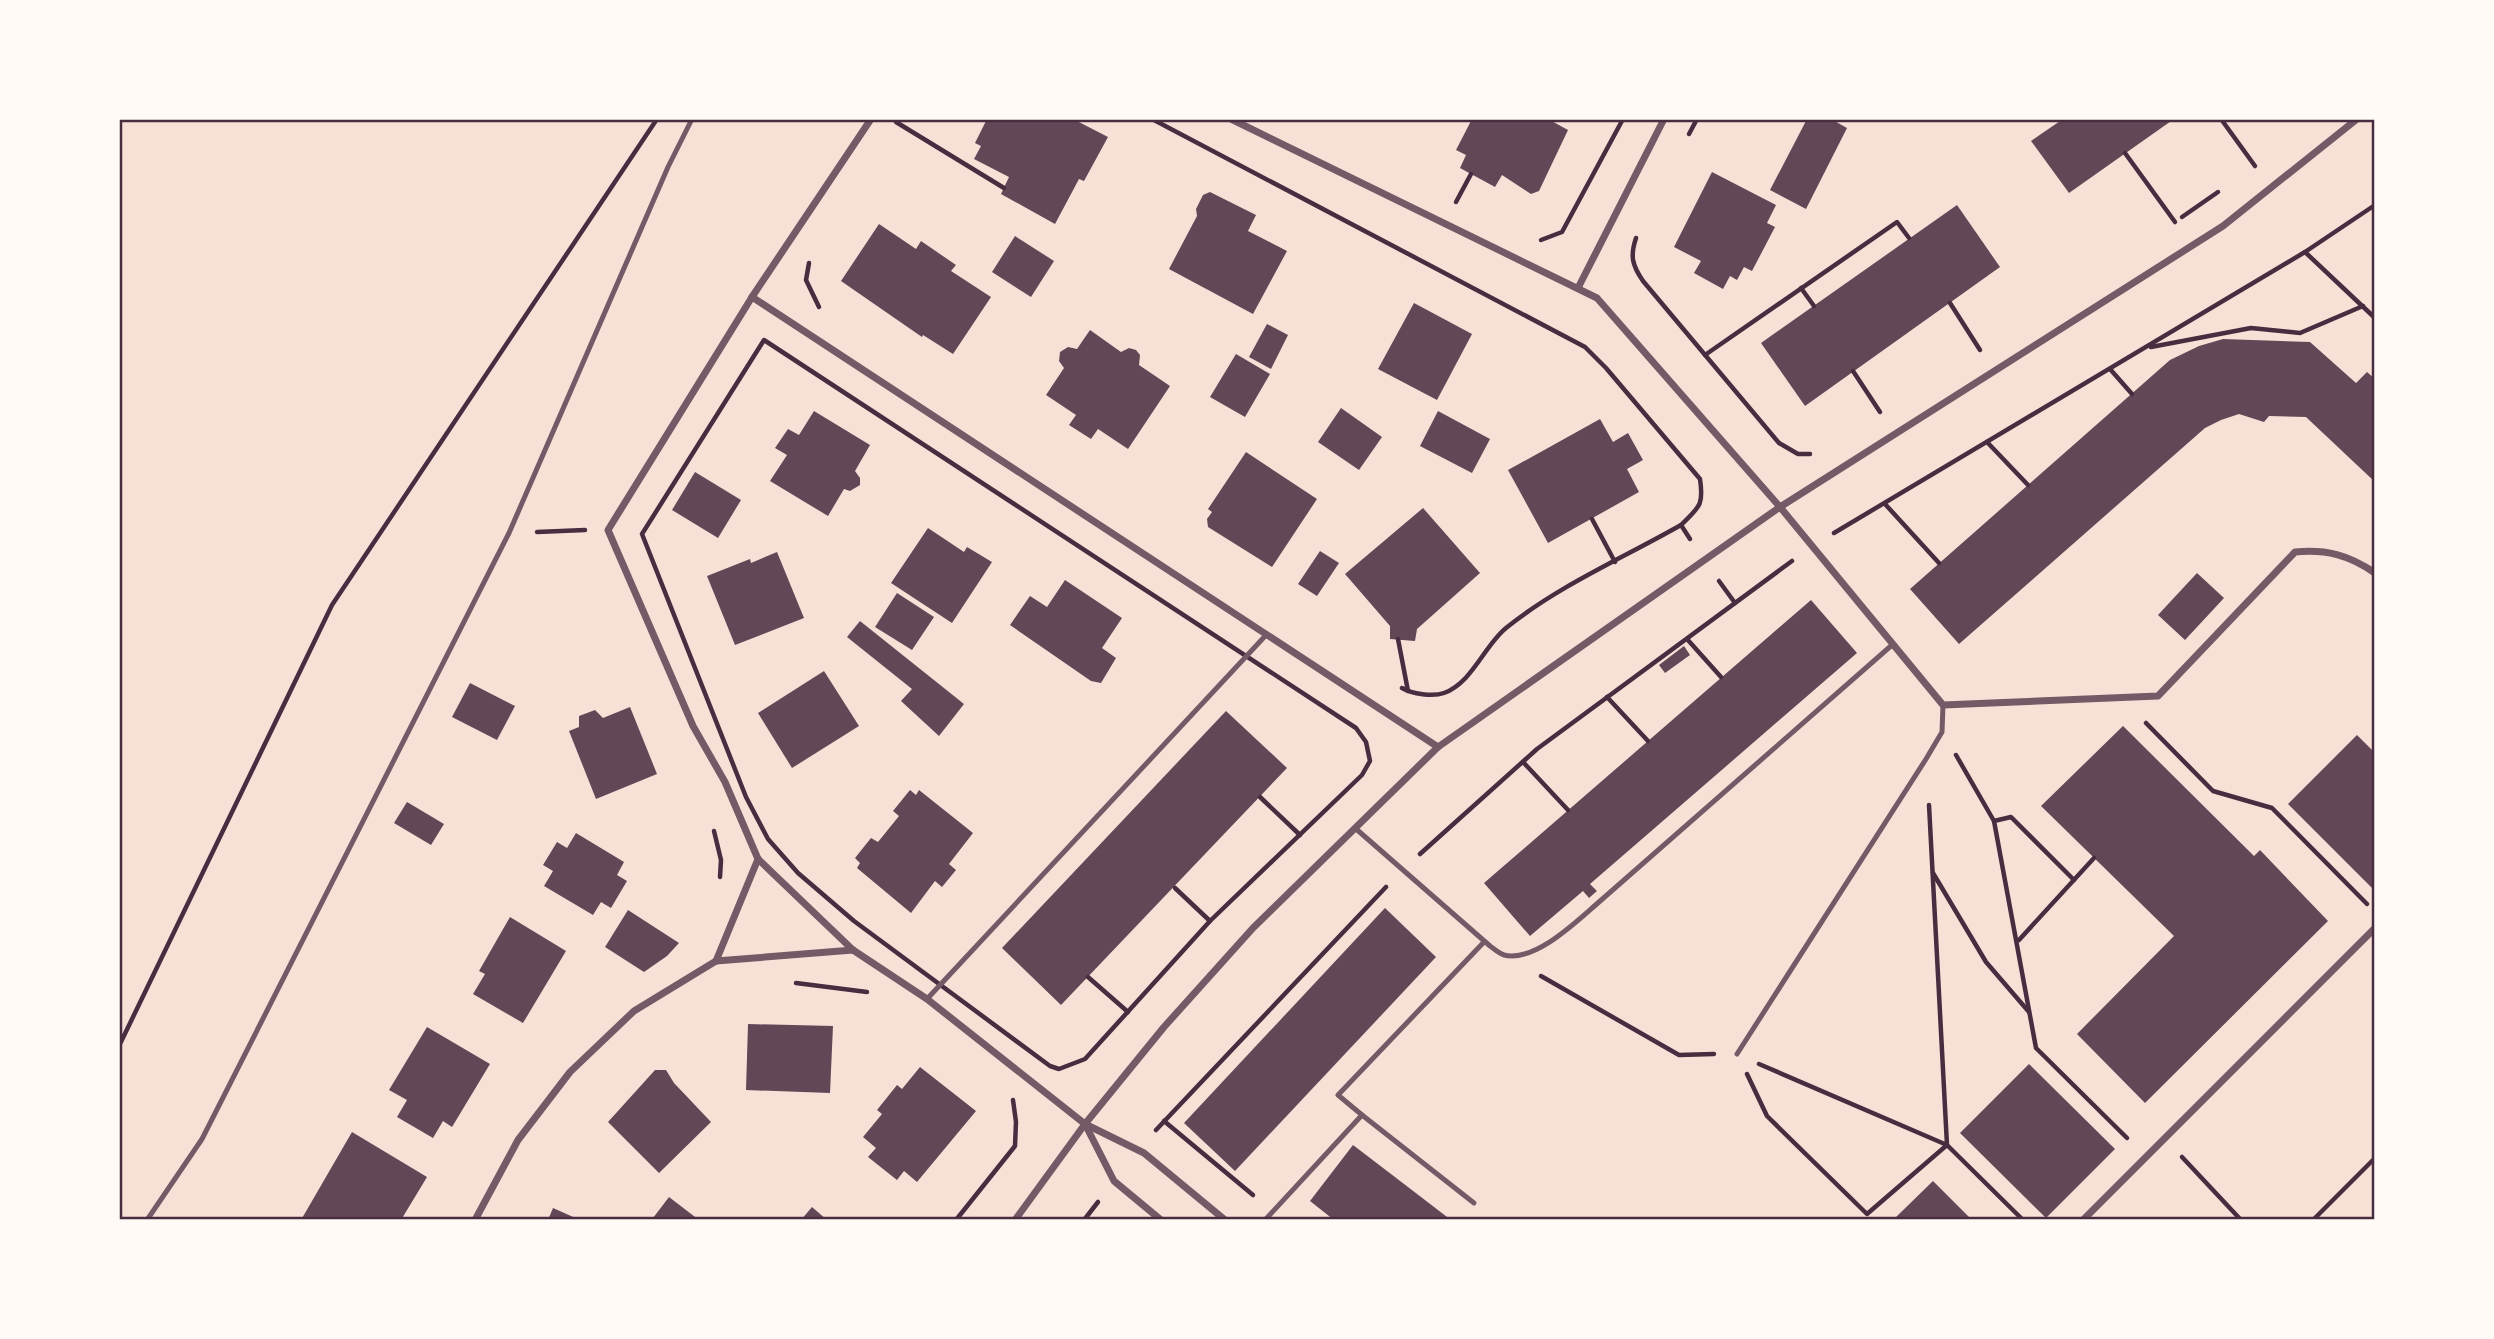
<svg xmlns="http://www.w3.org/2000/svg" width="2494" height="1339" viewBox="0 0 2494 1339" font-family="'Golos Text',sans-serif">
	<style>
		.building { fill: #644757 }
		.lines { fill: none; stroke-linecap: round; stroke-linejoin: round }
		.path { stroke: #4a2c40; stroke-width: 4.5 }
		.service { stroke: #755966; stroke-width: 5 }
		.minor { stroke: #755966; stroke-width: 7 }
		.neatline { fill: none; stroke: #4a2c40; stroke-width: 2.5 }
	</style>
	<rect width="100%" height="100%" fill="#f7e1d7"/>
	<!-- building -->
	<g class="building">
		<path d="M 987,119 L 1073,119 L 1108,137 L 1084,181 L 1079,179 L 1055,224 L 1001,194 L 1009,177 L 974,159 L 981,146 L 975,143 Z"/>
		<path d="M 1472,119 L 1548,119 L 1568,130 L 1539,191 L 1531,194 L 1502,175 L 1495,187 L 1460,168 L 1466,155 L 1456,150 Z"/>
		<path d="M 1807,119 L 1831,119 L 1847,128 L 1806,209 L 1770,190 Z"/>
		<path d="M 2063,119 L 2174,119 L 2069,193 L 2031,141 Z"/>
		<path d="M 1712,172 L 1776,205 L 1767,223 L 1775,227 L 1752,271 L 1744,267 L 1737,280 L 1730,276 L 1723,289 L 1694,273 L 1701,261 L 1674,247 Z"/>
		<path d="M 1210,192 L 1256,215 L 1248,231 L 1287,251 L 1253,314 L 1169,269 L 1197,216 L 1196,209 L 1203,195 Z"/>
		<path d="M 1957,205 L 2000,267 L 1805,406 L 1761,343 Z"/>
		<path d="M 879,224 L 916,249 L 921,241 L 956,265 L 951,271 L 991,297 L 953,354 L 923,335 L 922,337 L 841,281 Z"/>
		<path d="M 1015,236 L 1054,261 L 1031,297 L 992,272 Z"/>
		<path d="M 1414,303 L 1472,334 L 1437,400 L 1378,369 Z"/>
		<path d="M 1267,324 L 1288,335 L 1271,369 L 1249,357 Z"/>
		<path d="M 1090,330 L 1121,352 L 1129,348 L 1136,350 L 1140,355 L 1139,365 L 1170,386 L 1128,449 L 1098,429 L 1091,439 L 1069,425 L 1076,415 L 1046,395 L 1064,368 L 1059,361 L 1060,352 L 1068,347 L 1077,349 Z"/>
		<path d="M 2223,339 L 2310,342 L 2356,383 L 2367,372 L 2375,379 L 2375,482 L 2306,417 L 2269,416 L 2264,422 L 2239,414 L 2221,420 L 2205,428 L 1959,644 L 1910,589 L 2170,360 L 2199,346 Z"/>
		<path d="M 1236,354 L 1270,374 L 1245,417 L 1210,397 Z"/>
		<path d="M 1341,408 L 1382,437 L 1359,470 L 1318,442 Z"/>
		<path d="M 814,411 L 870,445 L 855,471 L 860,478 L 860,485 L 850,491 L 844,489 L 828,516 L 770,481 L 787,455 L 775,448 L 788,429 L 799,435 Z"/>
		<path d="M 1438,411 L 1490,439 L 1472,473 L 1420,446 Z"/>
		<path d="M 1600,419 L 1613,442 L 1628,433 L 1643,460 L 1627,469 L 1639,492 L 1548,543 L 1508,470 Z"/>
		<path d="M 1246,452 L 1317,499 L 1272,567 L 1208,527 L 1207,519 L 1212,512 L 1208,509 Z"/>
		<path d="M 695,472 L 741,500 L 718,538 L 672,510 Z"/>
		<path d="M 1423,508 L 1480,573 L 1417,629 L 1415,641 L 1390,639 L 1390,626 L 1345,574 Z"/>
		<path d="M 928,528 L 964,552 L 967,547 L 992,562 L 952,623 L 891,583 Z"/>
		<path d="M 1320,551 L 1339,563 L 1317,596 L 1298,584 Z"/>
		<path d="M 777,552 L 804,618 L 735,645 L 707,576 L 750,559 L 751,563 Z"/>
		<path d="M 2197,573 L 2224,598 L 2185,640 L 2158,615 Z"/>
		<path d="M 1065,580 L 1122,618 L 1102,648 L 1116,658 L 1101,683 L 1091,681 L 1010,625 L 1030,596 L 1047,607 Z"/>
		<path d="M 897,593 L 934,617 L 912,650 L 875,627 Z"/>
		<path d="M 1811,600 L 1857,653 L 1590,884 L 1597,891 L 1589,898 L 1583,891 L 1530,936 L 1484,883 Z"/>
		<path d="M 860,621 L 964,704 L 939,736 L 901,701 L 912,689 L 847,637 Z"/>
		<path d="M 1684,646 L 1690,655 L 1665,673 L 1659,665 Z"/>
		<path d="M 824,671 L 859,726 L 792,768 L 758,713 Z"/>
		<path d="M 470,683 L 515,706 L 497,740 L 452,717 Z"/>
		<path d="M 630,707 L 657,774 L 596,799 L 569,731 L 579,727 L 579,716 L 595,710 L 603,718 Z"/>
		<path d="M 1226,711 L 1287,768 L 1061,1005 L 1002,948 Z"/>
		<path d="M 2123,726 L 2254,856 L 2260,850 L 2328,921 L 2145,1103 L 2077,1034 L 2174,936 L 2041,806 Z"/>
		<path d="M 2357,735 L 2375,753 L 2375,891 L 2288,804 Z"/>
		<path d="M 910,790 L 916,795 L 919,790 L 973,833 L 949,864 L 956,870 L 942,887 L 935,881 L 911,913 L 857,868 L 860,863 L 855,858 L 871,838 L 878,842 L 899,816 L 893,811 Z"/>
		<path d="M 407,802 L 444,824 L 431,845 L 394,823 Z"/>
		<path d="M 576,833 L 624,862 L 617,875 L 627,881 L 611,908 L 601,902 L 593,915 L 544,886 L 553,871 L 543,865 L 557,842 L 567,848 Z"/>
		<path d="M 1385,908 L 1436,957 L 1235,1171 L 1184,1123 Z"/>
		<path d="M 628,910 L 679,943 L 667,956 L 644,972 L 605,947 Z"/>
		<path d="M 510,917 L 566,951 L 523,1023 L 473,994 L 485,974 L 479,971 Z"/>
		<path d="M 748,1024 L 833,1026 L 830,1093 L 746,1090 Z"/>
		<path d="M 427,1027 L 490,1064 L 452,1127 L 443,1121 L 433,1138 L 397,1117 L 407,1100 L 389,1090 Z"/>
		<path d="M 2029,1064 L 2115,1149 L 2046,1218 L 1960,1133 Z"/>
		<path d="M 920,1067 L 976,1111 L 917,1182 L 904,1171 L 897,1180 L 868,1157 L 876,1148 L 863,1137 L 882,1114 L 877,1110 L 897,1085 L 902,1089 Z"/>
		<path d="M 655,1070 L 666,1070 L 674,1083 L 711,1122 L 659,1173 L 608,1122 Z"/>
		<path d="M 352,1132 L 427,1177 L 401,1220 L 301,1220 Z"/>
		<path d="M 1353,1145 L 1391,1174 L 1451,1220 L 1334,1220 L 1310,1201 Z"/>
		<path d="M 1933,1181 L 1972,1220 L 1893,1220 Z"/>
		<path d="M 669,1197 L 699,1220 L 656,1220 L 653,1218 Z"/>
		<path d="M 812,1207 L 827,1220 L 801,1220 Z"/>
		<path d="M 553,1208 L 580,1220 L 548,1220 Z"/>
	</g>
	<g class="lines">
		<!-- path -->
		<g class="path">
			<path d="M 1152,119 L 1585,347 L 1606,368 L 1700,479 C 1704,506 1699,507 1681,525 C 1623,558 1558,586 1506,628 C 1484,646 1472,683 1444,693 C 1433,697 1412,694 1402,688"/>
			<path d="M 2221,119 L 2255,166"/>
			<path d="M 896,122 L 1004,188"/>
			<path d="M 1689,134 L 1697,119"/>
			<path d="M 2125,153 L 2175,222"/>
			<path d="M 1456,202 L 1471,174"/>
			<path d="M 2375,205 L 2305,252 L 2375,318"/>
			<path d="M 2182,217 L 2218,192"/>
			<path d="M 1636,238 C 1630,256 1632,265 1643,281 L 1779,443 L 1798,454 L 1810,454"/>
			<path d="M 1541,240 L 1562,232 L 1623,119"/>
			<path d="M 809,263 L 806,280 L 819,307"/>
			<path d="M 1801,288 L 1814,306"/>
			<path d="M 1950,303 L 1980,350"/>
			<path d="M 764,340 L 1356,728 L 1366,742 L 1370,761 L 1362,775 L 1210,921 L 1085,1059 L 1059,1069 L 1050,1066 L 854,921 L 798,873 L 768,839 L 746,797 L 642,534 Z"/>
			<path d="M 2151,347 L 2251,328 L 2300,333 L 2363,306"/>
			<path d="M 1705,355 L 1897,222 L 1909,238"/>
			<path d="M 2110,369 L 2132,394"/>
			<path d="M 1853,371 L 1880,412"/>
			<path d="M 1987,442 L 2028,485"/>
			<path d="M 1885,504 L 1939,563"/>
			<path d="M 1592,519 L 1615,562"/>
			<path d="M 1681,525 L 1690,539"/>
			<path d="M 537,532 L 585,530"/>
			<path d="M 1834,533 L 2305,252"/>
			<path d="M 1719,581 L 1735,603"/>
			<path d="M 1398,639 L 1408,691"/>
			<path d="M 1687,639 L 1721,677"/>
			<path d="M 1607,697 L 1648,741"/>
			<path d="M 2146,723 L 2213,791 L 2272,808 L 2367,904"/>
			<path d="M 1956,755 L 1994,821"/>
			<path d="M 1523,762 L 1568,810"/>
			<path d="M 1260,797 L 1300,835"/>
			<path d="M 714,831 L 721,860 L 720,877"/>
			<path d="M 1420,854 L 1537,749 L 1792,561"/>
			<path d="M 1933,873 L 1986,962 L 2029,1012"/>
			<path d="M 2074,880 L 2011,817 L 1994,821 L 2036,1048 L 2127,1138"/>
			<path d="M 1175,888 L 1210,921"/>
			<path d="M 2019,940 L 2094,858"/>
			<path d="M 1541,976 L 1679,1055 L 1714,1054"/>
			<path d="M 1088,977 L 1128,1012"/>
			<path d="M 796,983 L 867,992"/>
			<path d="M 119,1046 L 332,605 L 657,119"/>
			<path d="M 1759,1064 L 1947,1145 L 1929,805"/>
			<path d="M 1747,1074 L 1767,1116 L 1867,1214 L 1947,1145 L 2023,1220"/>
			<path d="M 1164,1121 L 1253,1195"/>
			<path d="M 1156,1130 L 1386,887"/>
			<path d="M 2182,1157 L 2241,1220"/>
			<path d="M 956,1220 L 1015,1146 L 1016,1122 L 1013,1100"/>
			<path d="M 1084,1220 L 1098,1202"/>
			<path d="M 2313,1220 L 2375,1158"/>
		</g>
		<!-- service -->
		<g class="service">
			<path d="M 1355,828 L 1490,946 C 1494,949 1500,954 1504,955 C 1535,963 1578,920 1599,902 L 1892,645"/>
			<path d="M 927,999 L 1267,634"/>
			<path d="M 1737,1054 L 1926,759 L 1942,732 L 1943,705"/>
			<path d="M 1362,1115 L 1474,1203"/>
			<path d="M 147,1220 L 202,1139 L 509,533 L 668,167 L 692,119"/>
			<path d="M 1265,1220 L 1362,1115 L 1338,1095 L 1484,942"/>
		</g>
		<!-- minor -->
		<g class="minor">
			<path d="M 871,119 L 752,297 L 608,530 L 693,726 L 725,782 L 758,859 L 853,950 L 927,999 L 1085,1124 L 1144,1153 L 1225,1220"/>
			<path d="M 1231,119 L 1597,298 L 1780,507 L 1943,705 L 2158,696 L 2295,552 C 2326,549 2349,555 2375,573"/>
			<path d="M 1578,288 L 1664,119"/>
			<path d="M 752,297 L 1438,747"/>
			<path d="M 716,961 L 758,859"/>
			<path d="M 1085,1124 L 1114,1181 L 1161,1220"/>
			<path d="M 475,1220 L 518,1140 L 570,1072 L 634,1011 L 716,961 L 853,950"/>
			<path d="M 1015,1220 L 1085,1124 L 1164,1027 L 1253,928 L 1438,747 L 1780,507 L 2223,226 L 2357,119"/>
			<path d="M 2083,1220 L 2375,928"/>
		</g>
	</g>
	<!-- border -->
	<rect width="2494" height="1339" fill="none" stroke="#fffaf5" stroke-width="242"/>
	<rect x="121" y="121" width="2252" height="1097" class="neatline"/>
</svg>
